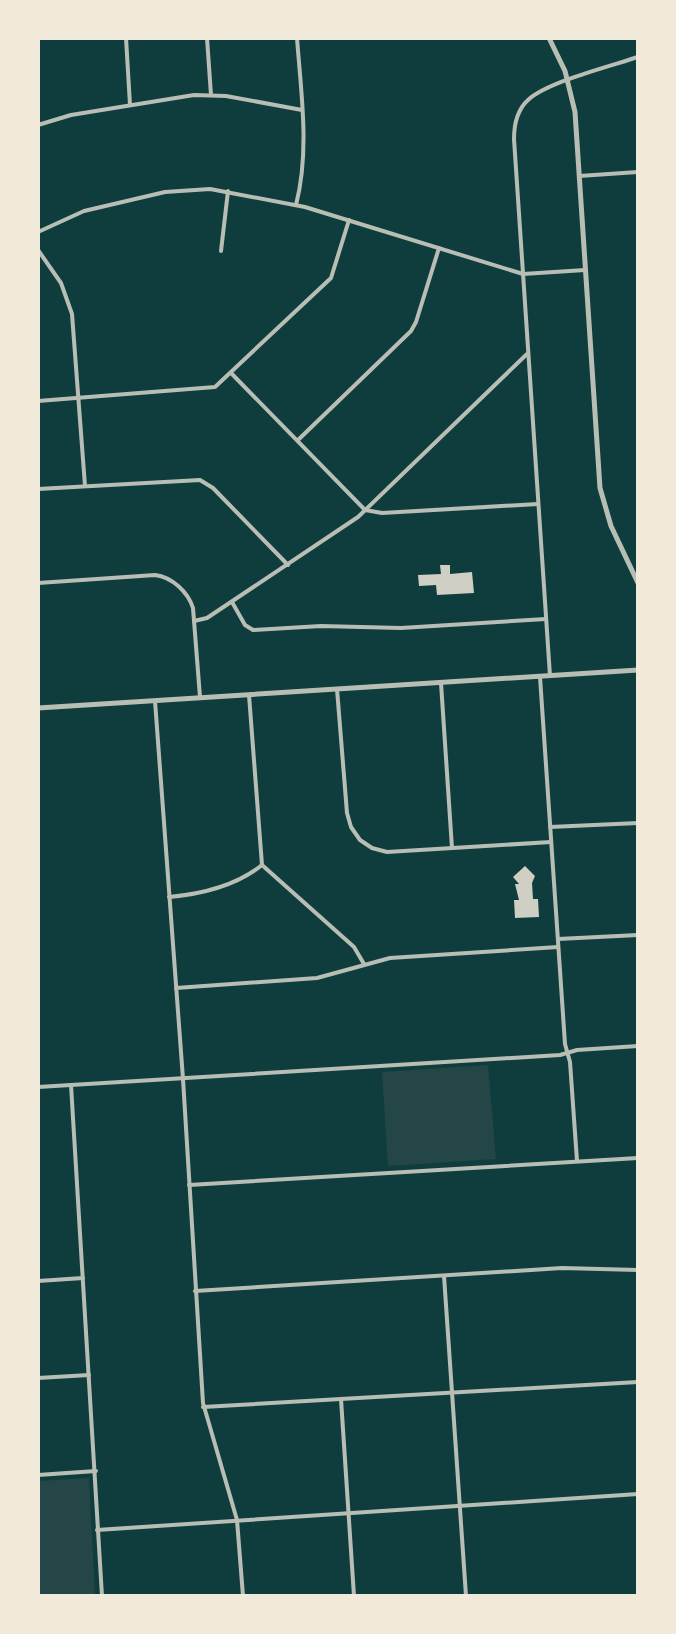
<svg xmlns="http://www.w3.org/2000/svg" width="676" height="1634" viewBox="0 0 676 1634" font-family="'Archivo Narrow',sans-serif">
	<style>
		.green { fill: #244646 }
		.building { fill: #cfcfc3 }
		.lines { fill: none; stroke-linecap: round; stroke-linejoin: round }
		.minor { stroke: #b8beb3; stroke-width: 4 }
		.tertiary { stroke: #b8beb3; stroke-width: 5 }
	</style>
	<rect width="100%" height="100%" fill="#0f3d3e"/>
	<!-- green -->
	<g class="green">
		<path d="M 488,1065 L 496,1159 L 388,1166 L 382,1072 Z"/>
		<path d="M 89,1478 L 95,1596 L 38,1596 L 38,1481 Z"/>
	</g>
	<!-- building -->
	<g class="building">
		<path d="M 440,565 L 450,565 L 450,574 L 472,572 L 474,593 L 437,595 L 436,585 L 419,586 L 418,575 L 441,574 Z"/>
		<path d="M 525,866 L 535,876 L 532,883 L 533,899 L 538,899 L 539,917 L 515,918 L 514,900 L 519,900 L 515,884 L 519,884 L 513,877 Z"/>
	</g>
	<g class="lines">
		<!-- minor -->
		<g class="minor">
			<path d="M 126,38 L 130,105"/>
			<path d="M 207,38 L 211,95"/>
			<path d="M 38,125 L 71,115 L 194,95 L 226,96 L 302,110"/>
			<path d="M 579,176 L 638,172"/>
			<path d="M 296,205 C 310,150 301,93 297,38"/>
			<path d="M 38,232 L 84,211 L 165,192 L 210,189 L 305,207 L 523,274 L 585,270"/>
			<path d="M 38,250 L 61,283 L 72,314 L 85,486"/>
			<path d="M 221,251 L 228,191"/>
			<path d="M 232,374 L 365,510"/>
			<path d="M 38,401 L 215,387 L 331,278 L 349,220"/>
			<path d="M 298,440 L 411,331 L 416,322 L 439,248"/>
			<path d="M 38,489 L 200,480 L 213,488 L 288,565"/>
			<path d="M 365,510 L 382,513 L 538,504"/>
			<path d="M 38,583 L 155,575 C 172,577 188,592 193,608 L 200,697"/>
			<path d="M 232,602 L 245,625 L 253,630 L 321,626 L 401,628 L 546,619"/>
			<path d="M 194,621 L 207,618 L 358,517 L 527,354"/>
			<path d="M 550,676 L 514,139 C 514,124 517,110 528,100 C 547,82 611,66 638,57"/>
			<path d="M 540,677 L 565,1044 L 570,1062 L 577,1161"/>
			<path d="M 441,683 L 452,848"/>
			<path d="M 337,689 L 347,813 L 351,827 L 360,840 L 372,848 L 387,852 L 551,842"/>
			<path d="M 249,695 L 262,865 L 354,947 L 364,964"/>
			<path d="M 155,701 L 183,1079 L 203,1403 L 237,1520 L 243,1596"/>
			<path d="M 550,827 L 638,823"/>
			<path d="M 169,897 C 202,894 236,886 262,865"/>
			<path d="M 558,939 L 638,935"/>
			<path d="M 176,988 L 317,978 L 390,958 L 558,947"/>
			<path d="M 71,1085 L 102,1596"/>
			<path d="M 38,1087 L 560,1055 L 577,1050 L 638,1046"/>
			<path d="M 189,1185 L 638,1158"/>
			<path d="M 444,1276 L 466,1596"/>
			<path d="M 38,1281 L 83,1278"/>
			<path d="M 195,1291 L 562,1268 L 638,1270"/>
			<path d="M 38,1378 L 89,1375"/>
			<path d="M 341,1399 L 354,1596"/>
			<path d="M 203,1407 L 638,1382"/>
			<path d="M 38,1475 L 96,1471"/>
			<path d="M 97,1530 L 638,1494"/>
		</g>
		<!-- tertiary -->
		<g class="tertiary">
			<path d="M 549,38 L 565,71 L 575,112 L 600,488 L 611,526 L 638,583"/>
			<path d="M 38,708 L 638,670"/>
		</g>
	</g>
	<!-- border -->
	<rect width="676" height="1634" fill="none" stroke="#f1e9da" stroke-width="80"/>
</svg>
